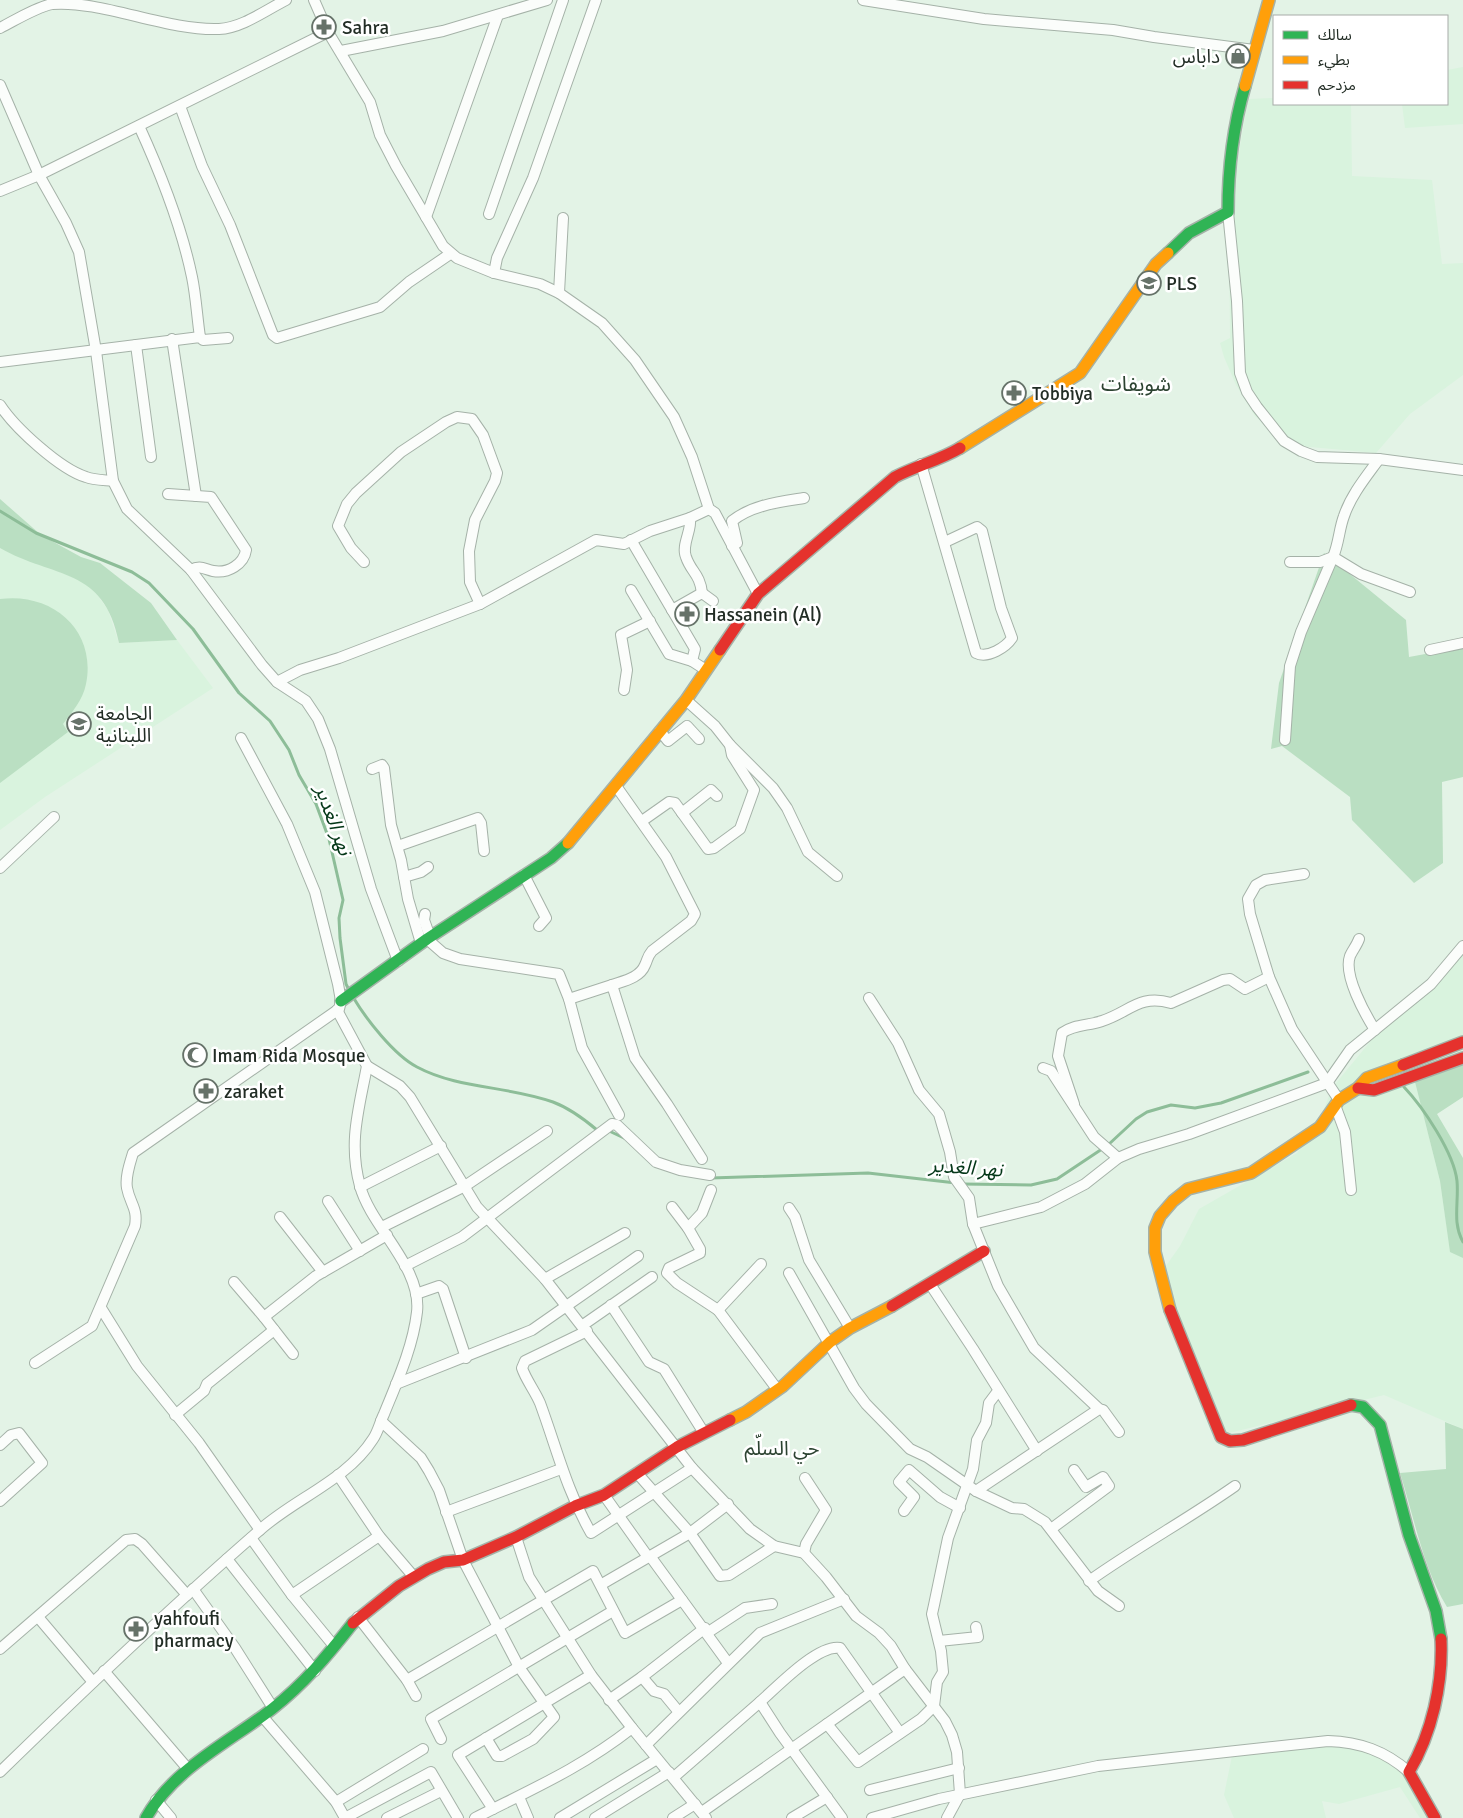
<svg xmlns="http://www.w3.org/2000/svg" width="1463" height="1818" viewBox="0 0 1463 1818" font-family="Signika,'Noto Sans Arabic',sans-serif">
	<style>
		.built { fill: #d9f3de }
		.green { fill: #badfc2 }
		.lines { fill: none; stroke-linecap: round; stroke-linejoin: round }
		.stream { stroke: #8dbd98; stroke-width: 3 }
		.street-casing { stroke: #a5b2a8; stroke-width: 12 }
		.fast-casing { stroke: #a5b2a8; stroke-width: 14 }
		.slow-casing { stroke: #a5b2a8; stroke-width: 14 }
		.jam-casing { stroke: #a5b2a8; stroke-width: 14 }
		.street { stroke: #fbfdfb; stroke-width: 10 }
		.fast { stroke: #30b455; stroke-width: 11 }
		.slow { stroke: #ff9f0a; stroke-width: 11 }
		.jam { stroke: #e5322d; stroke-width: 11 }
		.labels { text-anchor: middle; stroke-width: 5; stroke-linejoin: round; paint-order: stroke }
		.poi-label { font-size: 19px; fill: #222d25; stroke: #fff; text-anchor: start }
		.water-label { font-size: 20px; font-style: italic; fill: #043718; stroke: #fff }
		.neighbourhood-label { font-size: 20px; fill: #2c4331; stroke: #fff }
		.quarter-label { font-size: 21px; fill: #2c4331; stroke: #fff }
	</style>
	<rect width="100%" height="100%" fill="#e3f3e6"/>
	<!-- built -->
	<g class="built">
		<path d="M 1463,67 L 1463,124 L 1405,128 L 1402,104 L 1447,104 L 1447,70 Z"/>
		<path d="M 1274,98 L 1274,104 L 1351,104 L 1352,176 L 1432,180 L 1442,264 L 1463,263 L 1463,375 L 1410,414 L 1376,453 L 1288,445 L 1255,416 L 1236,385 L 1224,357 L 1220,343 L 1230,338 L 1229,211 L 1248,99 Z"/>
		<path d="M 0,548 L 20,557 L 83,581 L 95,592 L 108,610 L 119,643 L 177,640 L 213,688 L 45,797 L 0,830 Z"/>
		<path d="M 1463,941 L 1463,1061 L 1414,1078 L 1440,1181 L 1450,1251 L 1463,1258 L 1463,1429 L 1384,1395 L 1221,1435 L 1163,1270 L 1180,1246 L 1199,1209 L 1297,1153 L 1321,1117 L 1332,1088 L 1383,1026 L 1429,989 Z"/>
		<path d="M 1335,1736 L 1371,1743 L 1393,1755 L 1439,1818 L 1420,1818 L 1400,1787 L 1339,1804 L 1322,1801 L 1326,1818 L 1234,1818 L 1224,1795 L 1232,1756 L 1313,1737 Z"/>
	</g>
	<!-- green -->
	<g class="green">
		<path d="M 0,499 L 41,535 L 81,557 L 100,563 L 151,603 L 177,640 L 119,643 C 104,566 54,579 0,548 Z"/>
		<path d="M 1324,553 L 1406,620 L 1409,657 L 1463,647 L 1463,777 L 1442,782 L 1443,863 L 1414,883 L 1352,820 L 1350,797 L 1282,746 L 1271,749 L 1279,683 Z"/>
		<path d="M 0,599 C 52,592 97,630 86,684 C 83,700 72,712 63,724 L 68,732 L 0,783 Z"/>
		<path d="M 1463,1061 L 1463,1097 L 1437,1114 L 1463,1158 L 1463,1258 L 1450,1252 L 1440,1181 L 1414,1078 Z"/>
		<path d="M 1445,1422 L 1463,1429 L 1463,1604 L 1447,1607 C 1423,1568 1414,1517 1400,1473 L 1446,1469 Z"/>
	</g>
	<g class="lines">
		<!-- stream -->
		<g class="stream">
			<path d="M 0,511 L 36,533 L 132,572 L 149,583 L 193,629 L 239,693 L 270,721 L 289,750 L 299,775 L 316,804 L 329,839 L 343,900 L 339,918 L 340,938 L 346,984 L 349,990"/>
			<path d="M 353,997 C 366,1019 394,1055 417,1067 C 458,1089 509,1086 553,1102 C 569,1108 584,1119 597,1130"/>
			<path d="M 1404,1087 C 1423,1107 1454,1153 1457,1181 C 1459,1202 1452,1223 1463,1242"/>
			<path d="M 607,1130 L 624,1138"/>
			<path d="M 711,1178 L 868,1173 L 956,1183"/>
			<path d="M 962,1184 L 1031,1185 L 1057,1179 L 1108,1145 L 1136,1119 L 1147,1112 L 1171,1105 L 1195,1108 L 1221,1103 L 1308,1072"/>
		</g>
		<!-- street casing -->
		<g class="street-casing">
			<g id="street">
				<path d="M 314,0 L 328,32 L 370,102 L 380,135 L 396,166 L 443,246 L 457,258 L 494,273 L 540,284 L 559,293 L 602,323 L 635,360 L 674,417 L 692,457 L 709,509 L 715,513 L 758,594"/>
				<path d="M 863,0 L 984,19 L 1113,30 L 1154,37 L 1254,50"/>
				<path d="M 0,28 C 16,20 34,8 52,4 C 102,0 166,31 219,29 C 242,28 266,10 286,0"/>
				<path d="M 341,51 L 443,31 L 547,0"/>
				<path d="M 0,85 L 39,175 L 66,223 L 79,252 L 96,351 L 113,481 L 127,509 L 191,570 L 262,665 L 277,682 L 306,701 L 318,719 L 330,749 L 371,889 L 398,961"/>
				<path d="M 180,106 L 202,166 L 230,225 L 273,335 L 277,338 L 380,307 L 409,282 L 450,254"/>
				<path d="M 139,126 C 161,174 181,224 192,277 C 196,296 197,317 200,337"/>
				<path d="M 0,191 L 39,175 L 328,32"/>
				<path d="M 1228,212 L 1237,301 L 1240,373 L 1247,392 L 1257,407 L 1284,441 L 1301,451 L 1317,457 L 1379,459 L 1463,470"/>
				<path d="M 489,214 L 563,0"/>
				<path d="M 426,217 L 498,15"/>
				<path d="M 494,273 L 497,258 L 533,178 L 596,0"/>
				<path d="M 559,293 L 563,218"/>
				<path d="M 172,339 L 196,496"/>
				<path d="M 136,345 L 151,457"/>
				<path d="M 0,362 L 200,337 L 203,340 L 228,338"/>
				<path d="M 0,405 C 15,428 60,469 86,477 C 94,480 104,480 113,481"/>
				<path d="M 1379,459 C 1366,477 1351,495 1344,516 C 1339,529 1339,543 1333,557 L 1361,574 L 1410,592"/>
				<path d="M 921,464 L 976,653 C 988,659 1006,647 1012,638 L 1001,608 L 982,531 L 977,527 L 945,542"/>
				<path d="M 168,494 L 211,497 L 246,550 C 244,564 228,574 213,571 C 204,569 200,565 191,570"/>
				<path d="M 690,518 C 692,531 681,545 686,557 C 691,572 700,574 702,593"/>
				<path d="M 631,540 L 695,649 L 692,661 L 706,670"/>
				<path d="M 732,546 L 737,543 L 732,521 C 752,505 779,502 804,498"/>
				<path d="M 364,562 L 351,548 L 338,526 L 347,504 L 356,493 L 401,452 L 446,422 L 457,417 L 472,419 L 483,435 L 497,473 L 495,481 L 475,520 L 469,551 L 470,582 L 480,604"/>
				<path d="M 1290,562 L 1320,562 L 1333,557"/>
				<path d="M 631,590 L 669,654 L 692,661"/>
				<path d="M 672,610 L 702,593 L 713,601"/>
				<path d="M 1430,650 L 1463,643"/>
				<path d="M 277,682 L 300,670 L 339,658 L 480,604 L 596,540 L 624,544 L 650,531 L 690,518 L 709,509"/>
				<path d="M 624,690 L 627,670 L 621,635 L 650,621"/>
				<path d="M 660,731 L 668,741 L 687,726 L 699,739"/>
				<path d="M 1285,740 L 1290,666 L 1301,632 L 1333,557"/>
				<path d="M 730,745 L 773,788 L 787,808 L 808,852 L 837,876"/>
				<path d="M 372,769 L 382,765 L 384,768 L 391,825 L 401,860 L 408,899 L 421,943"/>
				<path d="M 682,813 L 711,790 L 717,796"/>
				<path d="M 642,821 L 669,802 L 675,803 L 708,849 L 714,848 L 740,829 L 754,790 L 732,755 L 730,745 L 715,726 L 686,700"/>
				<path d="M 398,846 L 478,818 L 481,823 L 484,851"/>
				<path d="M 0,868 L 54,817"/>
				<path d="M 1304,874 L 1265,880 L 1256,885 L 1248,899 L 1250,914 L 1269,977 L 1292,1029 L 1339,1100"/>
				<path d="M 524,875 L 546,918 L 539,926"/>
				<path d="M 404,877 L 421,872 L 428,867"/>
				<path d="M 425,914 L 424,920 L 430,937"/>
				<path d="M 427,939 L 443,953 L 460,959 L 559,974 L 569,999 L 582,1048 L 619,1115"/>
				<path d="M 1359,939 C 1357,945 1352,951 1350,956 C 1343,975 1365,1014 1375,1030"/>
				<path d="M 612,985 C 623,981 640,978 645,965 C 648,959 647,957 652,951 L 691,921 L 695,914 L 666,857 L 616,786"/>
				<path d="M 869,998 L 898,1043 L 919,1090 L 939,1114 L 950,1152 L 954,1177 L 969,1198 L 973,1224 L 998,1286 L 1034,1348 L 1099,1409 L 1103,1410 L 1119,1432"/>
				<path d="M 569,999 L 612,985 L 635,1058 L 667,1104 L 702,1159"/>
				<path d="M 367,1066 L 400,1086 L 410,1097 L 477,1207 L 545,1279 L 692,1468 L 750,1529 L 774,1546 L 804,1553 L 826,1577 L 856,1616 L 879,1633 L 891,1646 L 905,1669 L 945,1721 L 952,1735 L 957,1752 L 960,1794 L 947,1818"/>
				<path d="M 1043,1068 L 1051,1071 L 1094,1137 L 1118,1158"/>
				<path d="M 1074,1104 L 1058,1056 L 1062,1033 C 1075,1024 1088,1026 1102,1021 C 1130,1012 1139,994 1171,1003 L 1223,980 L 1230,979 L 1245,989 L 1269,977"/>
				<path d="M 1335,1105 L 1345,1132 L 1351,1190"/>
				<path d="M 360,1187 L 441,1146"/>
				<path d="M 711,1190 L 702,1213 L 688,1228 L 700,1249 L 700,1253 L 669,1268 L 667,1273 L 677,1283 L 718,1310 L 777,1389"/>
				<path d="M 328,1201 L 360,1251"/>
				<path d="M 672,1207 L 688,1228"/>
				<path d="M 789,1208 L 795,1217 L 809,1260 L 850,1328"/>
				<path d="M 280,1217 L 323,1272"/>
				<path d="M 973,1224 L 1041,1207 L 1085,1184 L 1118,1158 L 1139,1149 L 1189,1134 L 1327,1083 L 1350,1050 L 1431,984 L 1463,946"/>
				<path d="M 382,1227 L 465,1186 L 547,1131"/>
				<path d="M 405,1266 L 462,1237 L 612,1124 L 617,1125 L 656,1162 L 680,1170 L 710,1175"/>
				<path d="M 789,1273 L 854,1388 L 866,1404 L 910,1449 L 927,1457 L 976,1491 L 1012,1508 L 1024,1509 L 1045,1522 L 1098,1591 L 1119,1606"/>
				<path d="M 545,1279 L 625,1233"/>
				<path d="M 234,1282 L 264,1317"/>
				<path d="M 930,1284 L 973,1349 L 1037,1451"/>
				<path d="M 416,1294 L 439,1286 L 443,1289 L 466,1358"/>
				<path d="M 611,1305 L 649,1362 L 664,1369 L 704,1433"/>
				<path d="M 101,1308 L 137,1366 L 199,1443 L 260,1530"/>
				<path d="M 718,1310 L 761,1264"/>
				<path d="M 583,1325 L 652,1277"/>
				<path d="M 587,1331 L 525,1361 L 522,1368 C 526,1380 535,1391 540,1403 C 557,1449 566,1489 591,1533 L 692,1468"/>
				<path d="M 293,1354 L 264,1317 L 316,1276 L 387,1235"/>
				<path d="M 35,1363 L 92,1326 L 135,1226 C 138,1208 130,1204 127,1188 C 125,1177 130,1163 133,1153 L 339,1009 L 341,1001 L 338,984 L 315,892 L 287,824 L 241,738"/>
				<path d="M 396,1384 L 532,1330 L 638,1256"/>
				<path d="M 175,1415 L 204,1391 L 207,1384 L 274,1330"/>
				<path d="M 381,1421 L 421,1458 L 429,1471 L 439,1490 L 463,1560 L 519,1667 L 554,1717 L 533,1739 L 502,1756 L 497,1756 L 486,1738"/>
				<path d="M 0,1445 L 11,1435 L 19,1433 L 42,1463 L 0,1501"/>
				<path d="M 637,1473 L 690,1533 L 720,1576 L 729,1575 L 774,1546"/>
				<path d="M 338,1475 L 379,1536 L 414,1577"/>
				<path d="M 976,1491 L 1099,1409"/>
				<path d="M 604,1495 L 648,1557"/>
				<path d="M 904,1511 L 914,1497 L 899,1482 L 909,1470 L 940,1497 L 960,1508"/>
				<path d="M 446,1512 L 561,1469"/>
				<path d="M 1051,1529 L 1109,1486 L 1103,1477 L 1086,1487 L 1074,1470"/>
				<path d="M 516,1537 L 529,1577 L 591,1675 L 632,1728 L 706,1818"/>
				<path d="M 251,1538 L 292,1595 L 379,1536"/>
				<path d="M 804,1553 L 806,1544 L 826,1510 L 805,1478"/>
				<path d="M 650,1556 L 728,1663"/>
				<path d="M 227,1559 L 315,1671"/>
				<path d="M 1089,1581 C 1137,1547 1188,1519 1235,1486"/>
				<path d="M 602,1584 L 690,1533 L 728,1504"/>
				<path d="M 193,1589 L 235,1648 L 273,1708"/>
				<path d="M 292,1595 L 334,1646"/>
				<path d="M 38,1617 L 93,1682"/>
				<path d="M 358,1617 L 407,1680 L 416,1696"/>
				<path d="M 707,1633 L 745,1608 L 772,1604"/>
				<path d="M 939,1641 L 978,1637 L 976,1627"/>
				<path d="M 0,1649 L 126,1540 L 135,1539 L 142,1544 L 187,1595"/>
				<path d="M 104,1671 L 188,1769"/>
				<path d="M 642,1677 L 705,1628"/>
				<path d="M 407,1680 L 593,1571 L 625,1633 L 682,1600"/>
				<path d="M 609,1700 L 642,1677 L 654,1691 L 664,1694 L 678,1711"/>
				<path d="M 760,1702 C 777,1687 818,1644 840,1648 L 900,1733"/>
				<path d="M 262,1716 L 336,1802 L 345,1818"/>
				<path d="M 827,1724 L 858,1762 L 921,1719 L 934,1706 L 937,1682 L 943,1672 L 941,1651 L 932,1614 L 934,1605 L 948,1538 L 973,1469 L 977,1440 L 986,1423 L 989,1403 L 998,1391"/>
				<path d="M 441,1739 L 431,1719 L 613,1611"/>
				<path d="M 646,1745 L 760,1633 L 844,1599"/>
				<path d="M 0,1772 C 85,1689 171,1607 261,1529 C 296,1498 347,1480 373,1439 C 378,1432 380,1422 384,1414 C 397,1382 413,1347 417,1312 C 422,1267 371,1227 360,1186 C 348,1142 359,1109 367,1066 L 337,1010"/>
				<path d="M 674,1777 L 760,1702 L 780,1733 L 842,1818"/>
				<path d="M 870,1790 L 959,1768"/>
				<path d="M 519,1797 L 528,1818"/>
				<path d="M 156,1800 L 171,1818"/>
				<path d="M 336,1802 L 423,1749"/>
				<path d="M 493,1809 L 458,1755 L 591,1675"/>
				<path d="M 702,1812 L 905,1669"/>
				<path d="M 345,1818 L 431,1772 L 458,1818"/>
				<path d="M 387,1818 L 441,1791"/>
				<path d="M 475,1818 C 532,1789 581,1768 632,1728"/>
				<path d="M 560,1818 L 657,1759"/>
				<path d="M 595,1818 L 669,1772"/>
				<path d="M 673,1818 L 695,1804"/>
				<path d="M 792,1818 L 827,1797"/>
				<path d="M 872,1818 L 939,1799 L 1098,1766 L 1328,1741 C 1360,1742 1385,1751 1409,1772"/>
			</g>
		</g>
		<!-- fast casing -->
		<g class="fast-casing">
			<g id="fast">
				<path d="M 1168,253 L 1189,233 L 1228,212 C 1228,169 1233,127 1245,86"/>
				<path d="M 341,1001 L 427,939 L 551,858 L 568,843"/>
				<path d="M 1351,1405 L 1363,1407 L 1380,1425 L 1409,1535 L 1436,1611 L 1441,1639"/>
				<path d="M 146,1818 C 173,1769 228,1743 272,1709 C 304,1684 328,1655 353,1623"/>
			</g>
		</g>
		<!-- slow casing -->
		<g class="slow-casing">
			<g id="slow">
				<path d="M 1245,86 L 1269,0"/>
				<path d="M 960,448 L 1080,373 L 1156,264 L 1168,253"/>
				<path d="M 568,843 L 686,700 L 720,650"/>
				<path d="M 1170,1310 L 1155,1252 L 1155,1228 L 1160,1216 L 1173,1201 L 1188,1189 L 1251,1173 L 1320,1127 L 1339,1100 L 1358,1088 L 1367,1078 L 1403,1065"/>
				<path d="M 730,1420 L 746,1412 L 783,1386 L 830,1342 L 850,1328 L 892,1306"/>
			</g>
		</g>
		<!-- jam casing -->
		<g class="jam-casing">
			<g id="jam">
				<path d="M 720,650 L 758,594 L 895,477 C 916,466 940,460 960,448"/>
				<path d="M 1403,1065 L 1463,1042"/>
				<path d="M 1358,1088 L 1374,1090 L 1463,1058"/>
				<path d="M 892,1306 L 984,1251"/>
				<path d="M 1170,1310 L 1221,1437 L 1230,1441 L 1243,1440 L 1351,1405"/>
				<path d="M 353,1623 L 399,1586 L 428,1569 L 444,1562 L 463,1560 L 516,1537 L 575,1506 L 604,1495 L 677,1447 L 730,1420"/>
				<path d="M 1435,1818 L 1409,1772 C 1432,1733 1443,1684 1441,1639"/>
			</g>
		</g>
		<!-- street -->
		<use href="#street" class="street"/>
		<!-- fast -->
		<use href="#fast" class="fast"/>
		<!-- slow -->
		<use href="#slow" class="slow"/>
		<!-- jam -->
		<use href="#jam" class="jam"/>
	</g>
	<!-- icons -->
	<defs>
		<g id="pharmacy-ring" transform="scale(1.25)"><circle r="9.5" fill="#fff" stroke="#667269" stroke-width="1.5"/><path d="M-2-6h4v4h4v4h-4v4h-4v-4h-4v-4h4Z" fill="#667269"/></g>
		<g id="shop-ring" transform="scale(1.25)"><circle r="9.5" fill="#fff" stroke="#667269" stroke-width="1.5"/><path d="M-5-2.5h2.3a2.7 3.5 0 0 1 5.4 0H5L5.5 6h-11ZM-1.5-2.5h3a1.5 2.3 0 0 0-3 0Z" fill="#667269"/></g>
		<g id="school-ring" transform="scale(1.25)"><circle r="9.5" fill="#fff" stroke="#667269" stroke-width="1.5"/><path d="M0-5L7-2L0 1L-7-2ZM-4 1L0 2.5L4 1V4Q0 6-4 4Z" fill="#667269"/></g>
		<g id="university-ring" transform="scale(1.25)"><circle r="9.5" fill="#fff" stroke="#667269" stroke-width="1.5"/><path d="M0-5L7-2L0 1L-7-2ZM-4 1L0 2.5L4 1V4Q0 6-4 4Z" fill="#667269"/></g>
		<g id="mosque-ring" transform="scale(1.25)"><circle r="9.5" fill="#fff" stroke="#667269" stroke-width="1.5"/><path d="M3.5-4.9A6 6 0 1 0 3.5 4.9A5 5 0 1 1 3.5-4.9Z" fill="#667269"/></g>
	</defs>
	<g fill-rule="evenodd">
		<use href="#pharmacy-ring" x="324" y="27"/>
		<use href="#shop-ring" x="1238" y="56"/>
		<use href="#school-ring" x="1149" y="283"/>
		<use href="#pharmacy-ring" x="1014" y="393"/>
		<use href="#pharmacy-ring" x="687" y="614"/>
		<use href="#university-ring" x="79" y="724"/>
		<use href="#mosque-ring" x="195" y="1055"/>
		<use href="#pharmacy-ring" x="206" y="1091"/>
		<use href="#pharmacy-ring" x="136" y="1629"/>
	</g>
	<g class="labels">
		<!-- poi labels -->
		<g class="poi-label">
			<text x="342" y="34">Sahra</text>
			<text x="1220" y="63" text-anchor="end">داباس</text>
			<text x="1166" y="290">PLS</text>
			<text x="1032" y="400">Tobbiya</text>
			<text x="704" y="621">Hassanein (Al)</text>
			<text x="96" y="720">الجامعة<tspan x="96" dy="22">اللبنانية</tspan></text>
			<text x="212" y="1062">Imam Rida Mosque</text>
			<text x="224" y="1098">zaraket</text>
			<text x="154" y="1625">yahfoufi<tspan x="154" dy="22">pharmacy</tspan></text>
		</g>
		<!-- water labels -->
		<g class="water-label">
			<text transform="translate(334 820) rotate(70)" y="7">نهر الغدير</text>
			<text transform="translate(966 1167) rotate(4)" y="7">نهر الغدير</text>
		</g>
		<!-- neighbourhood labels -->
		<g class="neighbourhood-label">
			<text x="782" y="1455">حي السلّم</text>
		</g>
		<!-- quarter labels -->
		<g class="quarter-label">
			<text x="1136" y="391">شويفات</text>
		</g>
	</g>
	<!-- legend -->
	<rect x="1273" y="15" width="175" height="90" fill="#ffffff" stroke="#a7aba8"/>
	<rect x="1283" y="31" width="25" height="8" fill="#30b455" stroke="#a7aba8"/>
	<text x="1318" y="40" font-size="15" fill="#222d25">سالك</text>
	<rect x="1283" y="56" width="25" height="8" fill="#ff9f0a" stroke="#a7aba8"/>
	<text x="1318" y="65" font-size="15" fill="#222d25">بطيء</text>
	<rect x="1283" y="81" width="25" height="8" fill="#e5322d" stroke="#a7aba8"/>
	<text x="1318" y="90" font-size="15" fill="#222d25">مزدحم</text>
</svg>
